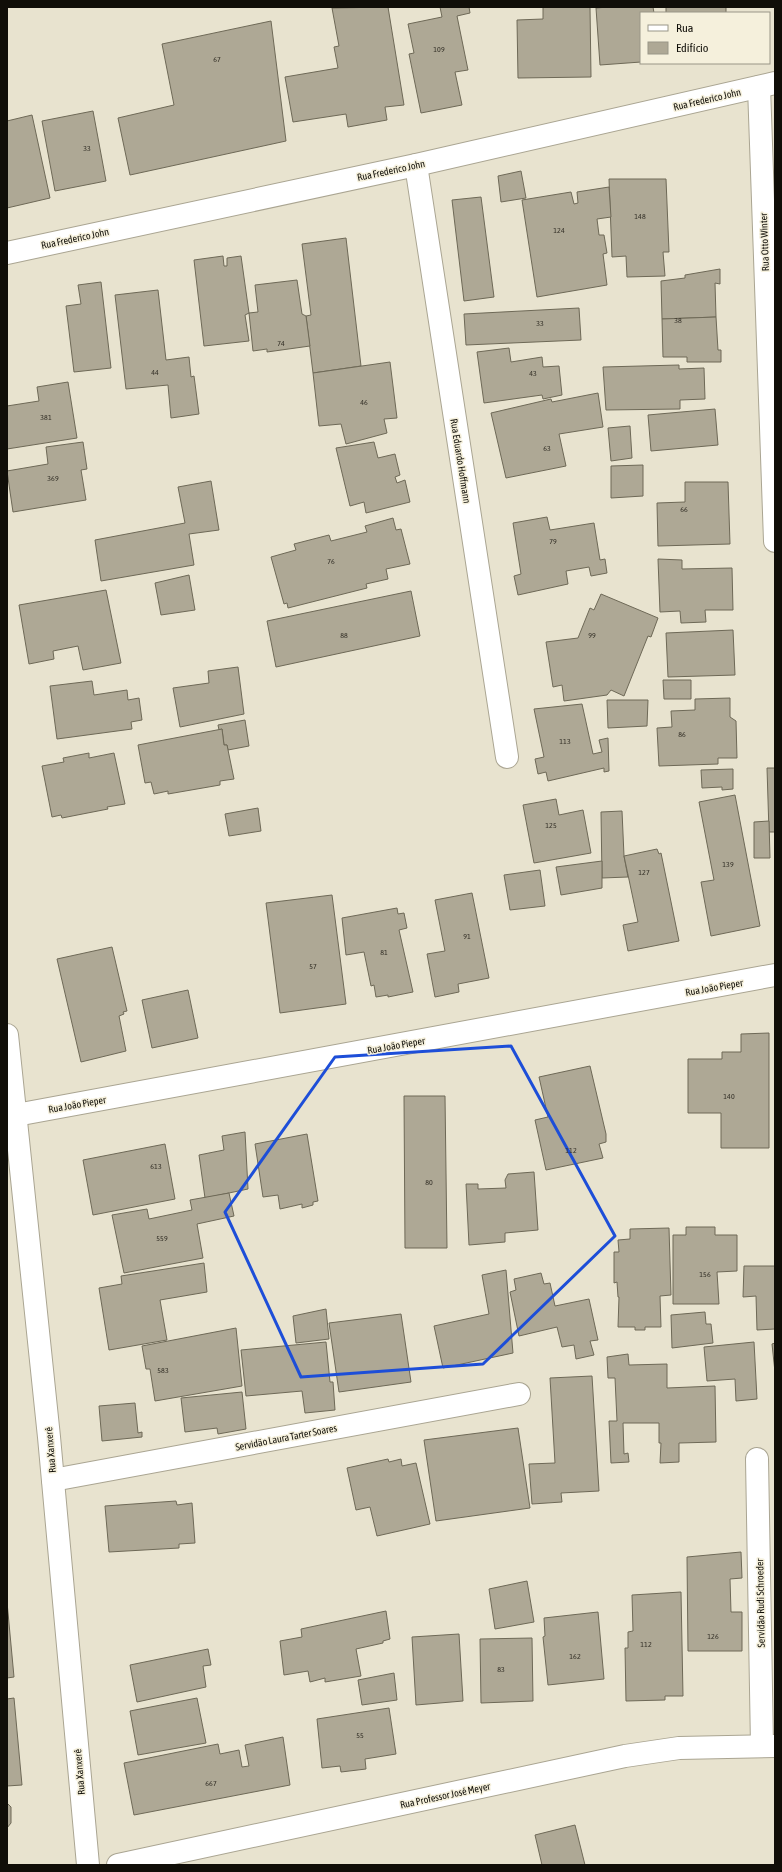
<svg xmlns="http://www.w3.org/2000/svg" width="782" height="1872" viewBox="0 0 782 1872" font-family="'Asap Condensed',sans-serif">
	<style>
		.building { fill: #aea895; stroke: #6e6957 }
		.lines { fill: none; stroke-linecap: round; stroke-linejoin: round }
		.minor-casing { stroke: #aaa592; stroke-width: 24 }
		.tertiary-casing { stroke: #aaa592; stroke-width: 24 }
		.minor { stroke: #fff; stroke-width: 22 }
		.tertiary { stroke: #fff; stroke-width: 22 }
		.marked { fill: none; stroke: #1d4ed8; stroke-width: 3; stroke-linejoin: round }
		.labels { text-anchor: middle; stroke-width: 3; stroke-linejoin: round; paint-order: stroke }
		.number-label { font-size: 8px; fill: #38342b }
		.street-label { font-size: 10px; fill: #100e08; stroke: #f5f0dc }
	</style>
	<rect width="100%" height="100%" fill="#e8e3cf"/>
	<!-- building -->
	<g class="building">
		<path d="M 388,7 L 404,105 L 385,107 L 387,120 L 348,127 L 346,114 L 293,122 L 285,77 L 338,68 L 334,47 L 339,46 L 332,8 Z"/>
		<path d="M 440,7 L 469,7 L 470,13 L 457,16 L 468,70 L 455,72 L 462,105 L 421,113 L 409,54 L 414,53 L 408,24 L 442,17 Z"/>
		<path d="M 543,7 L 590,7 L 591,77 L 518,78 L 517,20 L 543,19 Z"/>
		<path d="M 608,7 L 653,7 L 654,13 L 641,13 L 641,62 L 600,65 L 596,8 Z"/>
		<rect x="666" y="7" width="60" height="6"/>
		<path d="M 271,21 L 286,141 L 130,175 L 118,118 L 174,105 L 162,44 Z"/>
		<path d="M 93,111 L 106,181 L 55,191 L 42,121 Z"/>
		<path d="M 32,115 L 50,198 L 7,208 L 7,121 Z"/>
		<path d="M 521,171 L 526,198 L 501,202 L 498,176 Z"/>
		<path d="M 609,179 L 666,179 L 669,252 L 663,252 L 665,276 L 627,277 L 626,256 L 612,257 Z"/>
		<path d="M 609,187 L 611,217 L 597,219 L 599,235 L 604,235 L 607,253 L 603,254 L 607,285 L 537,297 L 522,200 L 571,192 L 574,204 L 578,203 L 577,192 Z"/>
		<path d="M 481,197 L 494,297 L 464,301 L 452,200 Z"/>
		<path d="M 346,238 L 361,366 L 313,373 L 306,316 L 311,315 L 302,244 Z"/>
		<path d="M 223,256 L 224,266 L 227,266 L 227,258 L 241,256 L 249,313 L 245,315 L 249,341 L 204,346 L 194,260 Z"/>
		<path d="M 720,269 L 720,284 L 715,283 L 716,317 L 662,319 L 661,281 L 685,278 L 685,275 Z"/>
		<path d="M 297,280 L 302,314 L 306,316 L 310,346 L 267,352 L 267,349 L 253,351 L 249,313 L 258,312 L 255,285 Z"/>
		<path d="M 101,282 L 111,368 L 74,372 L 66,306 L 81,304 L 78,285 Z"/>
		<path d="M 158,290 L 166,360 L 189,357 L 191,377 L 194,376 L 199,414 L 171,418 L 168,385 L 126,389 L 115,295 Z"/>
		<path d="M 579,308 L 581,340 L 466,345 L 464,314 Z"/>
		<path d="M 716,317 L 718,350 L 721,350 L 721,362 L 687,362 L 687,357 L 663,357 L 662,319 Z"/>
		<path d="M 509,348 L 511,362 L 542,357 L 543,367 L 559,366 L 562,395 L 543,399 L 542,395 L 484,403 L 477,352 Z"/>
		<path d="M 390,362 L 397,418 L 384,419 L 387,433 L 346,444 L 341,424 L 319,426 L 313,373 Z"/>
		<path d="M 679,365 L 679,369 L 704,368 L 705,399 L 680,400 L 680,409 L 606,410 L 603,367 Z"/>
		<path d="M 68,382 L 77,438 L 7,449 L 7,406 L 39,401 L 37,387 Z"/>
		<path d="M 598,393 L 603,427 L 559,434 L 566,466 L 506,478 L 491,413 L 551,399 L 552,402 Z"/>
		<path d="M 715,409 L 718,445 L 651,451 L 648,415 Z"/>
		<path d="M 630,426 L 632,458 L 611,461 L 608,428 Z"/>
		<path d="M 83,442 L 87,469 L 81,470 L 86,500 L 13,512 L 7,471 L 48,464 L 46,447 Z"/>
		<path d="M 374,442 L 378,458 L 395,454 L 400,475 L 395,477 L 397,483 L 405,480 L 410,502 L 366,513 L 364,502 L 350,506 L 336,448 Z"/>
		<path d="M 643,465 L 643,496 L 611,498 L 611,466 Z"/>
		<path d="M 211,481 L 219,530 L 189,534 L 194,565 L 101,581 L 95,540 L 185,523 L 178,487 Z"/>
		<path d="M 685,482 L 728,482 L 730,544 L 658,546 L 657,503 L 685,502 Z"/>
		<path d="M 547,517 L 550,530 L 594,523 L 600,560 L 605,559 L 607,573 L 591,576 L 589,567 L 566,571 L 568,584 L 518,595 L 514,576 L 521,574 L 513,523 Z"/>
		<path d="M 393,518 L 396,530 L 401,529 L 410,564 L 386,569 L 388,579 L 366,584 L 367,588 L 288,608 L 287,603 L 284,604 L 271,557 L 296,550 L 294,544 L 329,535 L 331,541 L 367,532 L 365,526 Z"/>
		<path d="M 658,559 L 682,560 L 682,569 L 732,568 L 733,610 L 705,610 L 706,622 L 681,623 L 680,611 L 660,612 Z"/>
		<path d="M 189,575 L 195,610 L 161,615 L 155,583 Z"/>
		<path d="M 106,590 L 121,663 L 83,670 L 78,646 L 53,651 L 54,659 L 29,664 L 19,605 Z"/>
		<path d="M 411,591 L 420,636 L 276,667 L 267,621 Z"/>
		<path d="M 601,594 L 658,618 L 651,637 L 648,636 L 624,696 L 611,690 L 607,695 L 564,701 L 562,685 L 553,687 L 546,642 L 578,638 L 590,608 L 594,610 Z"/>
		<path d="M 733,630 L 735,675 L 668,677 L 666,633 Z"/>
		<path d="M 238,667 L 244,714 L 180,727 L 173,688 L 209,683 L 208,671 Z"/>
		<path d="M 663,680 L 691,680 L 691,699 L 664,699 Z"/>
		<path d="M 92,681 L 94,695 L 127,690 L 128,700 L 139,698 L 142,720 L 131,722 L 132,729 L 57,739 L 50,686 Z"/>
		<path d="M 730,698 L 730,717 L 736,721 L 737,758 L 718,758 L 718,764 L 659,766 L 657,728 L 672,727 L 671,711 L 695,710 L 695,699 Z"/>
		<path d="M 607,700 L 648,700 L 647,726 L 608,728 Z"/>
		<path d="M 582,704 L 593,754 L 602,752 L 599,740 L 608,738 L 609,771 L 604,772 L 604,768 L 548,781 L 546,772 L 538,774 L 535,759 L 544,757 L 534,709 Z"/>
		<path d="M 245,720 L 249,746 L 228,750 L 227,745 L 224,745 L 222,729 L 219,730 L 218,725 Z"/>
		<path d="M 222,729 L 224,745 L 227,745 L 234,779 L 220,781 L 220,785 L 168,794 L 168,791 L 154,794 L 151,782 L 145,783 L 138,745 Z"/>
		<path d="M 89,753 L 89,758 L 114,753 L 125,804 L 107,807 L 108,809 L 62,818 L 61,815 L 52,817 L 42,766 L 64,762 L 63,758 Z"/>
		<path d="M 767,768 L 775,768 L 775,832 L 769,832 Z"/>
		<path d="M 733,769 L 733,789 L 722,790 L 722,787 L 702,788 L 701,770 Z"/>
		<path d="M 735,795 L 760,926 L 711,936 L 701,882 L 714,880 L 699,802 Z"/>
		<path d="M 556,799 L 559,815 L 583,810 L 591,853 L 534,863 L 523,805 Z"/>
		<path d="M 258,808 L 261,831 L 229,836 L 225,814 Z"/>
		<path d="M 622,811 L 624,856 L 628,877 L 602,878 L 601,812 Z"/>
		<path d="M 769,821 L 770,858 L 754,858 L 754,822 Z"/>
		<path d="M 657,849 L 659,854 L 661,853 L 679,941 L 628,951 L 623,925 L 638,922 L 624,856 Z"/>
		<path d="M 602,861 L 602,888 L 561,895 L 556,867 Z"/>
		<path d="M 540,870 L 545,906 L 510,910 L 504,875 Z"/>
		<path d="M 472,893 L 489,978 L 458,984 L 459,992 L 435,997 L 427,954 L 445,951 L 435,900 Z"/>
		<path d="M 332,895 L 346,1004 L 280,1013 L 266,903 Z"/>
		<path d="M 397,908 L 398,914 L 404,913 L 407,928 L 399,930 L 413,992 L 388,997 L 388,995 L 376,997 L 374,985 L 371,986 L 364,952 L 346,955 L 342,918 Z"/>
		<path d="M 112,947 L 127,1011 L 123,1012 L 124,1014 L 119,1016 L 126,1051 L 81,1062 L 57,959 Z"/>
		<path d="M 188,990 L 198,1038 L 152,1048 L 142,1000 Z"/>
		<path d="M 769,1033 L 769,1148 L 721,1148 L 721,1113 L 688,1113 L 688,1059 L 722,1059 L 722,1052 L 741,1052 L 741,1034 Z"/>
		<path d="M 590,1066 L 606,1134 L 606,1142 L 599,1144 L 603,1158 L 546,1170 L 535,1120 L 548,1117 L 539,1077 Z"/>
		<path d="M 404,1096 L 445,1096 L 447,1248 L 405,1248 Z"/>
		<path d="M 245,1132 L 248,1189 L 205,1198 L 199,1155 L 224,1150 L 222,1136 Z"/>
		<path d="M 307,1134 L 318,1201 L 313,1202 L 313,1205 L 302,1208 L 302,1204 L 280,1209 L 278,1195 L 263,1197 L 255,1144 Z"/>
		<path d="M 165,1144 L 175,1199 L 93,1215 L 83,1160 Z"/>
		<path d="M 534,1172 L 538,1230 L 505,1233 L 505,1242 L 469,1245 L 466,1184 L 478,1184 L 478,1189 L 506,1188 L 505,1180 L 508,1174 Z"/>
		<path d="M 229,1193 L 234,1216 L 197,1224 L 203,1258 L 124,1273 L 112,1215 L 147,1209 L 149,1219 L 192,1210 L 190,1200 Z"/>
		<path d="M 686,1227 L 715,1227 L 715,1235 L 737,1235 L 737,1271 L 717,1272 L 719,1304 L 673,1304 L 673,1235 L 686,1235 Z"/>
		<path d="M 669,1228 L 671,1295 L 660,1296 L 661,1327 L 645,1327 L 645,1330 L 635,1330 L 635,1327 L 618,1327 L 619,1297 L 618,1297 L 617,1282 L 614,1283 L 614,1252 L 619,1252 L 618,1240 L 630,1239 L 630,1229 Z"/>
		<path d="M 204,1263 L 207,1292 L 160,1300 L 167,1340 L 109,1350 L 99,1288 L 122,1284 L 121,1276 Z"/>
		<path d="M 744,1266 L 775,1266 L 775,1329 L 757,1330 L 756,1296 L 743,1297 Z"/>
		<path d="M 506,1270 L 513,1353 L 443,1368 L 434,1326 L 489,1314 L 482,1275 Z"/>
		<path d="M 541,1273 L 544,1284 L 550,1283 L 555,1306 L 589,1299 L 598,1340 L 590,1341 L 594,1355 L 576,1359 L 574,1345 L 562,1347 L 557,1327 L 519,1336 L 510,1292 L 516,1290 L 514,1279 Z"/>
		<path d="M 326,1309 L 329,1339 L 296,1343 L 293,1316 Z"/>
		<path d="M 705,1312 L 706,1324 L 711,1324 L 713,1343 L 672,1348 L 671,1315 Z"/>
		<path d="M 401,1314 L 411,1382 L 339,1392 L 329,1323 Z"/>
		<path d="M 236,1328 L 242,1386 L 155,1401 L 150,1369 L 146,1369 L 142,1346 Z"/>
		<path d="M 326,1342 L 330,1382 L 333,1382 L 335,1410 L 305,1413 L 302,1391 L 246,1396 L 241,1350 Z"/>
		<path d="M 754,1342 L 757,1399 L 736,1401 L 735,1379 L 707,1381 L 704,1347 Z"/>
		<path d="M 775,1343 L 775,1372 L 772,1344 Z"/>
		<path d="M 628,1354 L 629,1365 L 667,1364 L 667,1388 L 715,1386 L 716,1442 L 679,1443 L 679,1462 L 660,1463 L 661,1443 L 659,1443 L 659,1423 L 623,1423 L 624,1454 L 628,1453 L 629,1462 L 611,1463 L 609,1421 L 617,1421 L 615,1378 L 608,1378 L 607,1357 Z"/>
		<path d="M 592,1376 L 599,1491 L 561,1493 L 562,1502 L 532,1504 L 529,1464 L 555,1463 L 550,1378 Z"/>
		<path d="M 242,1392 L 246,1429 L 218,1434 L 217,1428 L 185,1432 L 181,1398 Z"/>
		<path d="M 135,1403 L 138,1433 L 142,1432 L 142,1437 L 102,1441 L 99,1406 Z"/>
		<path d="M 518,1428 L 530,1508 L 436,1521 L 424,1440 Z"/>
		<path d="M 388,1459 L 389,1462 L 401,1459 L 402,1466 L 416,1463 L 430,1524 L 377,1536 L 370,1507 L 356,1510 L 347,1468 Z"/>
		<path d="M 176,1501 L 177,1505 L 192,1503 L 195,1543 L 179,1544 L 179,1548 L 109,1552 L 105,1506 Z"/>
		<path d="M 741,1552 L 742,1578 L 730,1579 L 731,1612 L 742,1612 L 742,1651 L 688,1651 L 687,1557 Z"/>
		<path d="M 527,1581 L 534,1622 L 495,1629 L 489,1589 Z"/>
		<path d="M 681,1592 L 683,1696 L 665,1696 L 665,1700 L 626,1701 L 625,1648 L 628,1648 L 628,1632 L 633,1631 L 632,1595 Z"/>
		<path d="M 7,1602 L 14,1677 L 7,1678 Z"/>
		<path d="M 386,1611 L 390,1639 L 383,1641 L 383,1643 L 356,1649 L 361,1676 L 325,1682 L 325,1678 L 310,1682 L 308,1671 L 284,1675 L 280,1641 L 302,1637 L 301,1629 Z"/>
		<path d="M 598,1612 L 604,1679 L 548,1685 L 543,1637 L 545,1636 L 544,1618 Z"/>
		<path d="M 459,1634 L 463,1701 L 416,1705 L 412,1637 Z"/>
		<path d="M 532,1638 L 533,1701 L 481,1703 L 480,1639 Z"/>
		<path d="M 208,1649 L 211,1665 L 203,1666 L 206,1687 L 137,1702 L 130,1665 Z"/>
		<path d="M 394,1673 L 397,1700 L 362,1705 L 358,1680 Z"/>
		<path d="M 14,1698 L 22,1785 L 7,1786 L 7,1699 Z"/>
		<path d="M 197,1698 L 206,1743 L 138,1755 L 130,1711 Z"/>
		<path d="M 389,1708 L 396,1754 L 365,1759 L 366,1769 L 341,1772 L 340,1766 L 322,1768 L 317,1719 Z"/>
		<path d="M 283,1737 L 290,1785 L 134,1815 L 124,1763 L 218,1744 L 220,1754 L 239,1750 L 242,1767 L 249,1766 L 245,1745 Z"/>
		<path d="M 7,1803 L 11,1807 L 11,1823 L 7,1828 Z"/>
		<path d="M 575,1825 L 585,1865 L 542,1865 L 535,1835 Z"/>
	</g>
	<g class="lines">
		<!-- minor casing -->
		<g class="minor-casing">
			<g id="minor">
				<path d="M 759,87 L 775,541"/>
				<path d="M 416,165 L 507,757"/>
				<path d="M 7,253 L 416,165 L 775,83"/>
				<path d="M 16,1115 L 775,975"/>
				<path d="M 757,1459 L 762,1746"/>
				<path d="M 53,1480 L 519,1394"/>
				<path d="M 118,1865 L 625,1756 L 679,1748 L 775,1746"/>
			</g>
		</g>
		<!-- tertiary casing -->
		<g class="tertiary-casing">
			<path id="tertiary" d="M 7,1035 L 49,1437 L 88,1865"/>
		</g>
		<!-- minor -->
		<use href="#minor" class="minor"/>
		<!-- tertiary -->
		<use href="#tertiary" class="tertiary"/>
	</g>
	<!-- marked area -->
	<path class="marked" d="M 511,1046 L 615,1236 L 483,1364 L 301,1377 L 225,1212 L 335,1057 Z"/>
	<g class="labels">
		<!-- number labels -->
		<g class="number-label">
			<text x="439" y="52">109</text>
			<text x="217" y="62">67</text>
			<text x="87" y="151">33</text>
			<text x="640" y="219">148</text>
			<text x="559" y="233">124</text>
			<text x="678" y="323">38</text>
			<text x="540" y="326">33</text>
			<text x="281" y="346">74</text>
			<text x="155" y="375">44</text>
			<text x="533" y="376">43</text>
			<text x="364" y="405">46</text>
			<text x="46" y="420">381</text>
			<text x="547" y="451">63</text>
			<text x="53" y="481">369</text>
			<text x="684" y="512">66</text>
			<text x="553" y="544">79</text>
			<text x="331" y="564">76</text>
			<text x="344" y="638">88</text>
			<text x="592" y="638">99</text>
			<text x="682" y="737">86</text>
			<text x="565" y="744">113</text>
			<text x="551" y="828">125</text>
			<text x="728" y="867">139</text>
			<text x="644" y="875">127</text>
			<text x="467" y="939">91</text>
			<text x="384" y="955">81</text>
			<text x="313" y="969">57</text>
			<text x="729" y="1099">140</text>
			<text x="571" y="1153">112</text>
			<text x="156" y="1169">613</text>
			<text x="429" y="1185">80</text>
			<text x="162" y="1241">559</text>
			<text x="705" y="1277">156</text>
			<text x="163" y="1373">583</text>
			<text x="713" y="1639">126</text>
			<text x="646" y="1647">112</text>
			<text x="575" y="1659">162</text>
			<text x="501" y="1672">83</text>
			<text x="360" y="1738">55</text>
			<text x="211" y="1786">667</text>
		</g>
		<!-- street labels -->
		<g class="street-label">
			<text transform="translate(707 99) rotate(-13)" y="4">Rua Frederico John</text>
			<text transform="translate(391 170) rotate(-12)" y="4">Rua Frederico John</text>
			<text transform="translate(75 238) rotate(-12)" y="4">Rua Frederico John</text>
			<text transform="translate(764 242) rotate(-92)" y="4">Rua Otto Winter</text>
			<text transform="translate(461 461) rotate(81)" y="4">Rua Eduardo Hoffmann</text>
			<text transform="translate(714 987) rotate(-10)" y="4">Rua João Pieper</text>
			<text transform="translate(396 1045) rotate(-10)" y="4">Rua João Pieper</text>
			<text transform="translate(77 1104) rotate(-10)" y="4">Rua João Pieper</text>
			<text transform="translate(286 1437) rotate(-11)" y="4">Servidão Laura Tarter Soares</text>
			<text transform="translate(50 1450) rotate(-95)" y="4">Rua Xanxerê</text>
			<text transform="translate(760 1603) rotate(-91)" y="4">Servidão Rudi Schroeder</text>
			<text transform="translate(79 1772) rotate(-95)" y="4">Rua Xanxerê</text>
			<text transform="translate(445 1795) rotate(-12)" y="4">Rua Professor José Meyer</text>
		</g>
	</g>
	<!-- border -->
	<rect width="782" height="1872" fill="none" stroke="#100e08" stroke-width="16"/>
	<!-- legend -->
	<rect x="640" y="12" width="130" height="52" fill="#f5f0dc" stroke="#999687"/>
	<rect x="648" y="25" width="20" height="6" fill="#ffffff" stroke="#999687"/>
	<text x="676" y="32" font-size="12" fill="#100e08">Rua</text>
	<rect x="648" y="42" width="20" height="12" fill="#aea895" stroke="#999687"/>
	<text x="676" y="52" font-size="12" fill="#100e08">Edifício</text>
</svg>
